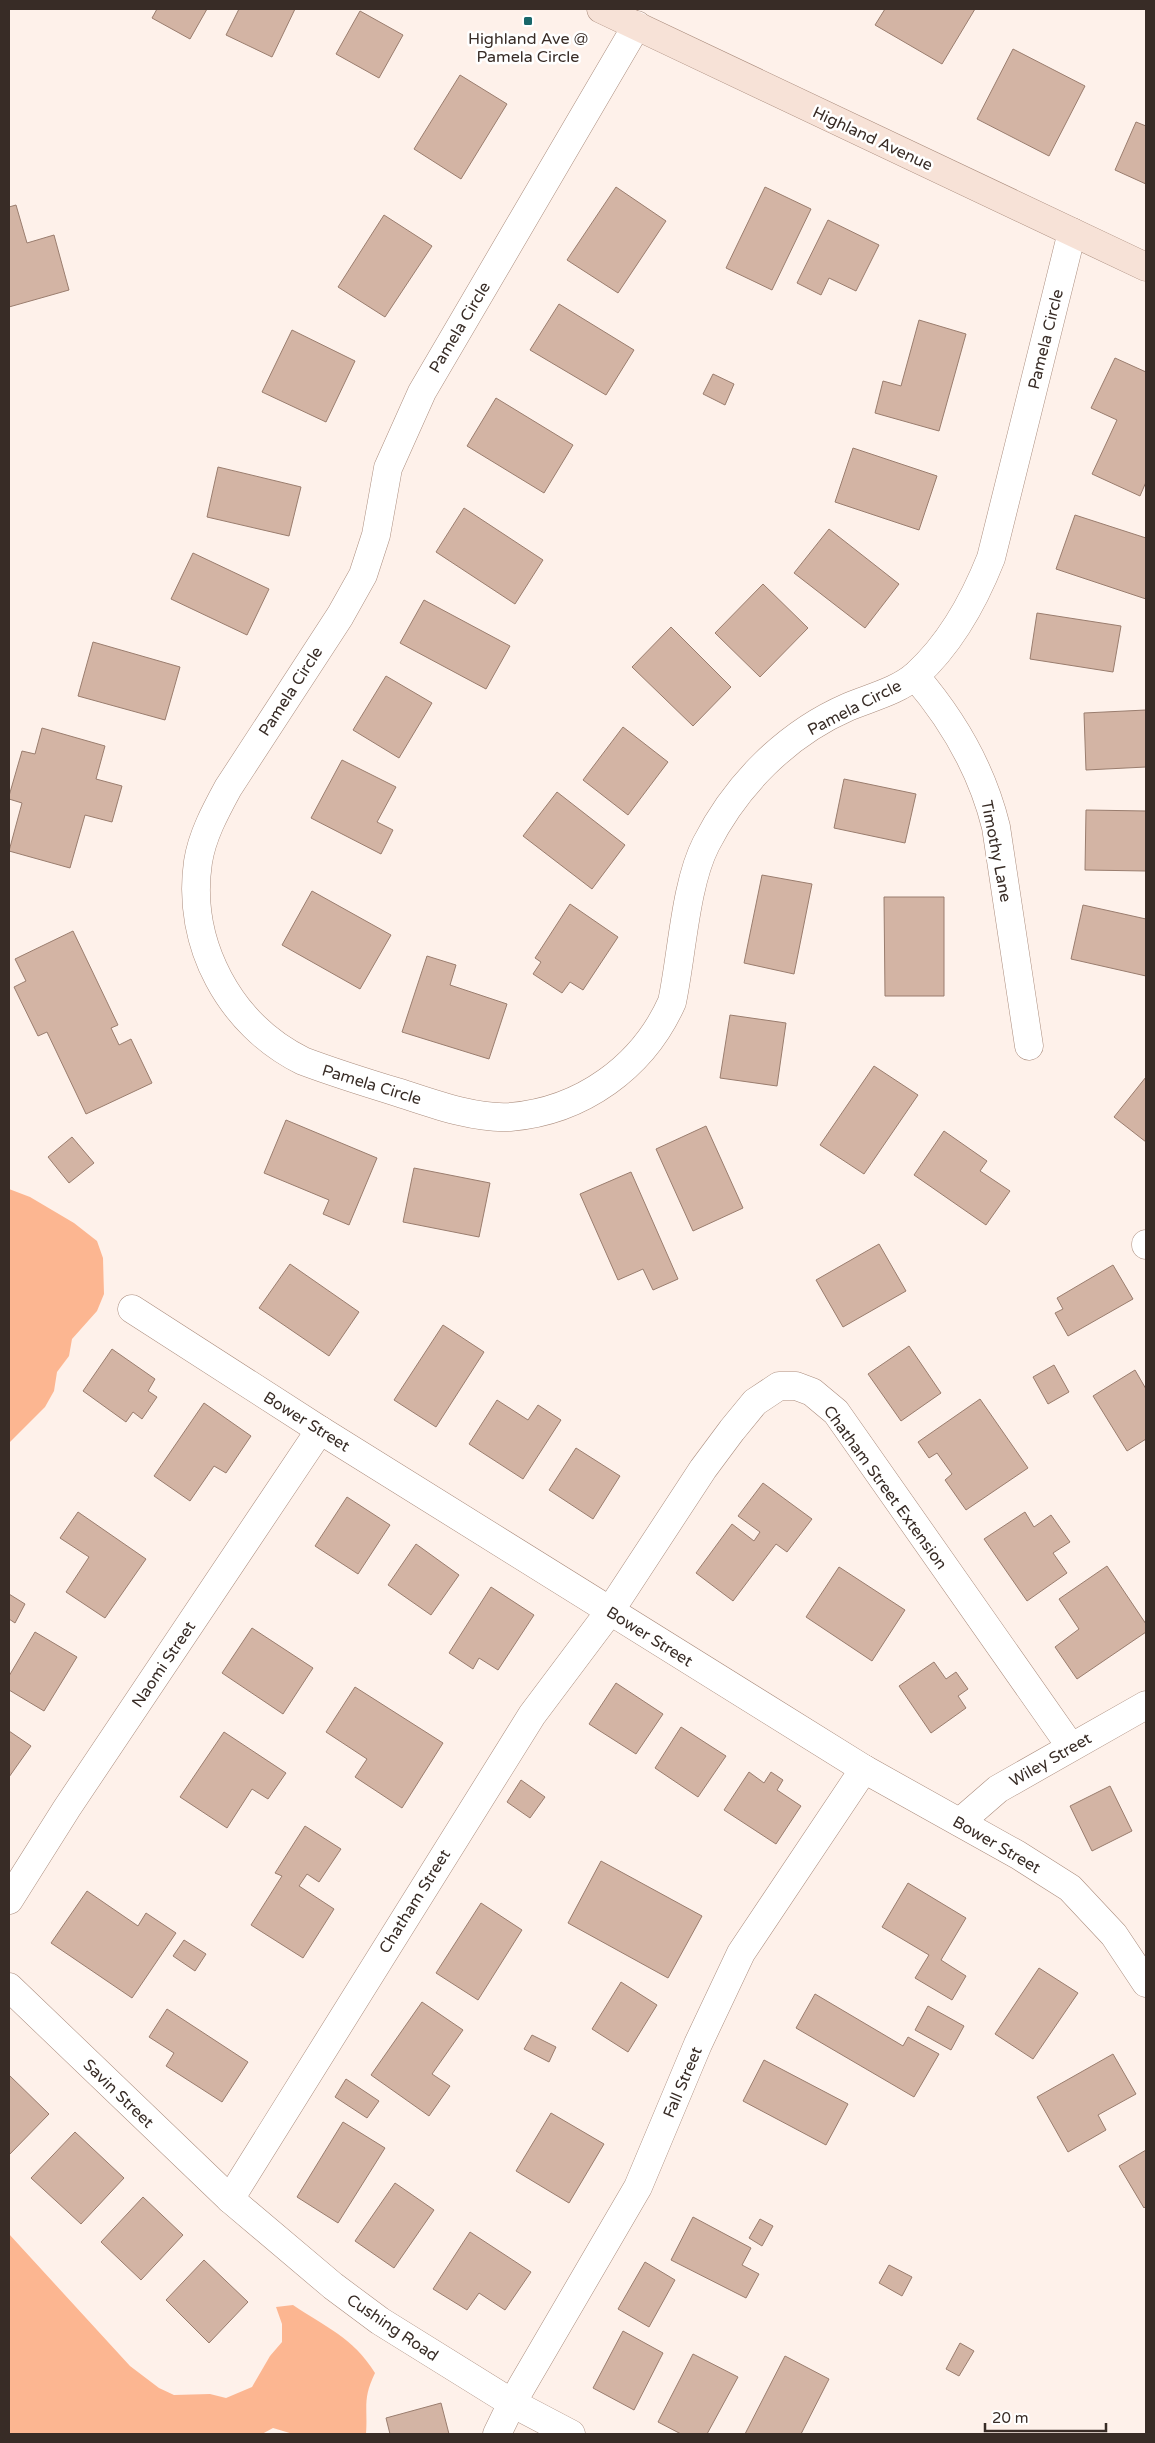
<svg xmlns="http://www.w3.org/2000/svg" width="1155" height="2443" viewBox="0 0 1155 2443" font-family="'Varela Round',sans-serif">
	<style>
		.green { fill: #fcb691 }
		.building { fill: #d3b4a4; stroke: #9a7d6e }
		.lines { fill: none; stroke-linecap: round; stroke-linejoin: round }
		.street-casing { stroke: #ab8d7e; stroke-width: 29 }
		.secondary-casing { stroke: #ab8d7e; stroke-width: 29 }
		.street { stroke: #fff; stroke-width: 28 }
		.secondary { stroke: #f7e2d7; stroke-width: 28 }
		.poi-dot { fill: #19676a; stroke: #fff; stroke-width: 2 }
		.labels { text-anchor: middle; stroke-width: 5; stroke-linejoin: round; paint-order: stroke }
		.poi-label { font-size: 16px; fill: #382c26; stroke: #fff }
		.street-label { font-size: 16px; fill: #382c26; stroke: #fff }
	</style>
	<rect width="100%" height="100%" fill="#fef1ea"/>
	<!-- green -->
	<g class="green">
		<path d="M 9,1189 L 30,1197 L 74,1223 L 97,1241 L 103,1258 L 104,1294 L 97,1311 L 72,1339 L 69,1356 L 57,1372 L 54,1391 L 45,1407 L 9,1443 Z"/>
		<path d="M 9,2234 L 130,2366 L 159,2388 L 174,2395 L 210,2394 L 226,2398 L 252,2387 L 270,2356 L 282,2342 L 282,2324 L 276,2307 L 293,2305 C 325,2327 353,2337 375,2373 C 362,2400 368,2407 366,2434 L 293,2434 L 273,2428 L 262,2434 L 9,2434 Z"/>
	</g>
	<!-- building -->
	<g class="building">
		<path d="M 157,9 L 207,9 L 190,39 L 152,18 Z"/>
		<path d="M 239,9 L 295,9 L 272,57 L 226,35 Z"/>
		<path d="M 885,9 L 975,9 L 942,64 L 875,25 Z"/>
		<path d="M 360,11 L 403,35 L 379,78 L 336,54 Z"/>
		<path d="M 1013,49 L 1085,86 L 1049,156 L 977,119 Z"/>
		<path d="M 460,75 L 507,104 L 461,179 L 414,149 Z"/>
		<path d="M 1136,122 L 1146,126 L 1146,184 L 1115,170 Z"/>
		<path d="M 616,187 L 666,221 L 618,293 L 567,260 Z"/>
		<path d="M 765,187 L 811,209 L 772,290 L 726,268 Z"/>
		<path d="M 16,205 L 27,243 L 54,235 L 69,290 L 9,307 L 9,207 Z"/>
		<path d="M 384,215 L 432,246 L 385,317 L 338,287 Z"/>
		<path d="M 828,220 L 879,245 L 856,291 L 829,278 L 821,295 L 797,283 Z"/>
		<path d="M 559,304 L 634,350 L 606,395 L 530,350 Z"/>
		<path d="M 919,320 L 966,334 L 939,431 L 875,413 L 883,381 L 901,386 Z"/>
		<path d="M 292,330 L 355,361 L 326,422 L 262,392 Z"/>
		<path d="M 1115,358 L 1146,372 L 1146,482 L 1140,496 L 1092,474 L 1117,420 L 1091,408 Z"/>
		<path d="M 713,374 L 734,384 L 725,405 L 703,394 Z"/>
		<path d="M 496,398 L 573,445 L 544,493 L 467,446 Z"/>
		<path d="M 853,448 L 937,476 L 919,530 L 835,502 Z"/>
		<path d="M 218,467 L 301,487 L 289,536 L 207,517 Z"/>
		<path d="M 464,508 L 543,560 L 515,604 L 436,552 Z"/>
		<path d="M 1075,515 L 1146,538 L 1146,599 L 1056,569 Z"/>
		<path d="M 829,529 L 899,584 L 865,628 L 794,573 Z"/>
		<path d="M 193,553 L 269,589 L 247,635 L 171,599 Z"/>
		<path d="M 763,584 L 808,628 L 760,677 L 715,633 Z"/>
		<path d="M 424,600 L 510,646 L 486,689 L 400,643 Z"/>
		<path d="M 1037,613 L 1121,626 L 1113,672 L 1030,659 Z"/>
		<path d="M 671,627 L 731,687 L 693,726 L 632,667 Z"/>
		<path d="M 93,642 L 180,667 L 165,720 L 78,696 Z"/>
		<path d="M 386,676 L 432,703 L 399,758 L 353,730 Z"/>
		<path d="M 1146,710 L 1146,767 L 1086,770 L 1084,713 Z"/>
		<path d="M 623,727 L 668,762 L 628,815 L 583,780 Z"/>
		<path d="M 42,728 L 105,746 L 96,779 L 122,786 L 112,822 L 85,815 L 70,868 L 9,851 L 22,803 L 9,799 L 9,796 L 22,751 L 35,754 Z"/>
		<path d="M 342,760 L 396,787 L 377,822 L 393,830 L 381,854 L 311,818 Z"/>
		<path d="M 844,779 L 916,794 L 905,843 L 834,828 Z"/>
		<path d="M 557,792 L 625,845 L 592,889 L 523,836 Z"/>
		<path d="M 1086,810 L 1146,811 L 1146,871 L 1085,870 Z"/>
		<path d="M 762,875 L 812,884 L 794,974 L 744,963 Z"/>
		<path d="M 312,891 L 391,935 L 360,989 L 282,945 Z"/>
		<path d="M 884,897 L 944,897 L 944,996 L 885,996 Z"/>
		<path d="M 570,904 L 618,937 L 583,990 L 570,982 L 562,993 L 533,974 L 541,962 L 535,958 Z"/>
		<path d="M 1083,905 L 1146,919 L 1146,976 L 1071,959 Z"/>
		<path d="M 73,931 L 118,1025 L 111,1028 L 119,1045 L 131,1039 L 152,1083 L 86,1114 L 47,1032 L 38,1036 L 14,987 L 26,981 L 15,959 Z"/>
		<path d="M 427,956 L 456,965 L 450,985 L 507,1004 L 489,1059 L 402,1032 Z"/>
		<path d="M 730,1015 L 786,1023 L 777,1086 L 720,1078 Z"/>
		<path d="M 874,1066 L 918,1095 L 864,1174 L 820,1145 Z"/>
		<path d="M 1146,1077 L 1146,1142 L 1114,1117 Z"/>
		<path d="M 286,1120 L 377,1158 L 349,1225 L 323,1214 L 329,1200 L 264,1173 Z"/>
		<path d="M 706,1126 L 743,1208 L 693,1231 L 656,1149 Z"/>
		<path d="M 944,1131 L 987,1161 L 980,1171 L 1010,1191 L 986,1225 L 914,1175 Z"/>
		<path d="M 72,1137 L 94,1163 L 69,1183 L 48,1157 Z"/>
		<path d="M 414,1168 L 490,1183 L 479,1237 L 403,1222 Z"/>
		<path d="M 631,1172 L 678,1279 L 653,1290 L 643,1269 L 618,1280 L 580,1194 Z"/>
		<path d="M 879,1244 L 906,1291 L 843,1327 L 816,1280 Z"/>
		<path d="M 290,1264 L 359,1312 L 329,1356 L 259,1308 Z"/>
		<path d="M 1113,1265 L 1133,1299 L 1068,1336 L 1055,1313 L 1063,1309 L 1057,1298 Z"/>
		<path d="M 443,1325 L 484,1352 L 436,1427 L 394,1400 Z"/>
		<path d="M 909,1346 L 941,1393 L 901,1421 L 868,1374 Z"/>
		<path d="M 112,1349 L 155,1379 L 148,1391 L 157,1397 L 142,1419 L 133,1412 L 126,1422 L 83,1391 Z"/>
		<path d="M 1054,1365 L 1069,1392 L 1048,1404 L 1033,1377 Z"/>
		<path d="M 1135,1370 L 1146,1389 L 1146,1439 L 1127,1451 L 1093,1396 Z"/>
		<path d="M 980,1399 L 1028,1468 L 966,1510 L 945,1480 L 952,1474 L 937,1453 L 929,1458 L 918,1442 Z"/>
		<path d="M 497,1400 L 528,1420 L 538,1405 L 561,1420 L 523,1479 L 469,1444 Z"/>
		<path d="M 204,1403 L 251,1436 L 226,1473 L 214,1466 L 190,1501 L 154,1476 Z"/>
		<path d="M 576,1448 L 620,1476 L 593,1519 L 549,1490 Z"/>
		<path d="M 763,1483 L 812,1519 L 787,1552 L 776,1544 L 733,1601 L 696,1573 L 732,1524 L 754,1541 L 760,1532 L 738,1516 Z"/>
		<path d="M 347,1497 L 390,1525 L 358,1574 L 315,1546 Z"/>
		<path d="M 78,1512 L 146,1559 L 105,1618 L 66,1592 L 89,1557 L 60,1538 Z"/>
		<path d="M 1025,1512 L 1034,1527 L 1051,1515 L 1070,1542 L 1053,1553 L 1067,1573 L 1027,1601 L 984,1539 Z"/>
		<path d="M 416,1544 L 459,1575 L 431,1615 L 388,1585 Z"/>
		<path d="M 1107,1566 L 1146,1624 L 1146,1632 L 1077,1679 L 1055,1647 L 1079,1629 L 1059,1599 Z"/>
		<path d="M 839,1567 L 905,1610 L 872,1661 L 806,1617 Z"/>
		<path d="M 491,1587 L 534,1615 L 498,1670 L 479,1658 L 473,1669 L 449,1653 Z"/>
		<path d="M 9,1594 L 25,1604 L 15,1623 L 9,1619 Z"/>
		<path d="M 252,1628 L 313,1668 L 283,1714 L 222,1673 Z"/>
		<path d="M 35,1632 L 77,1657 L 44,1711 L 9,1690 L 9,1676 Z"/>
		<path d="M 934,1662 L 946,1679 L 956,1672 L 968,1689 L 958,1696 L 966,1708 L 931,1733 L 899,1686 Z"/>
		<path d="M 616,1683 L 663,1714 L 636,1754 L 589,1724 Z"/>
		<path d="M 355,1687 L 443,1743 L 402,1808 L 355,1777 L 367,1759 L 326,1732 Z"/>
		<path d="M 681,1727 L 726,1756 L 698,1797 L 655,1768 Z"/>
		<path d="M 9,1731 L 31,1746 L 9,1777 Z"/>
		<path d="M 224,1732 L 286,1773 L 268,1799 L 252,1789 L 227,1828 L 180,1797 Z"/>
		<path d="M 749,1772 L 764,1783 L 771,1772 L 783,1780 L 777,1790 L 801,1806 L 776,1844 L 724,1810 Z"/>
		<path d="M 521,1780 L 545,1797 L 530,1818 L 507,1802 Z"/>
		<path d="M 1110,1786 L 1132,1831 L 1092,1851 L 1070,1806 Z"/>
		<path d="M 305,1826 L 341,1849 L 319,1882 L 307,1874 L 299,1886 L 334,1909 L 303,1958 L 251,1925 L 282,1876 L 275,1873 Z"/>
		<path d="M 601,1861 L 702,1916 L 668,1978 L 568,1923 Z"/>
		<path d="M 908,1883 L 966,1918 L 941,1960 L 966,1976 L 952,2000 L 915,1978 L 929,1955 L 882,1927 Z"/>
		<path d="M 87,1891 L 138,1926 L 146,1913 L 176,1933 L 132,1998 L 51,1943 Z"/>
		<path d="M 481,1903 L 522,1930 L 478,2000 L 436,1973 Z"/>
		<path d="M 184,1940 L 206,1954 L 195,1971 L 173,1956 Z"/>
		<path d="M 1039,1968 L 1078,1993 L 1033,2059 L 995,2034 Z"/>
		<path d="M 621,1982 L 657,2005 L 628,2052 L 592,2029 Z"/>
		<path d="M 815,1994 L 903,2046 L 908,2037 L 939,2054 L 914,2097 L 796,2028 Z"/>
		<path d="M 422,2002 L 463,2030 L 432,2074 L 450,2086 L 429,2116 L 371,2075 Z"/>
		<path d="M 928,2006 L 964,2026 L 951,2050 L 915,2030 Z"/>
		<path d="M 167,2009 L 248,2062 L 222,2102 L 166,2066 L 174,2053 L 149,2037 Z"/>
		<path d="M 532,2035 L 556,2047 L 549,2062 L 524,2049 Z"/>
		<path d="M 1113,2054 L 1136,2094 L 1098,2115 L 1106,2130 L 1068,2152 L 1037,2097 Z"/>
		<path d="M 764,2060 L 848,2104 L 826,2145 L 743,2101 Z"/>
		<path d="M 9,2075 L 49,2114 L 9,2155 Z"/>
		<path d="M 346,2079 L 379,2101 L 367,2118 L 335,2097 Z"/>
		<path d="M 551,2113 L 604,2144 L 569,2203 L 516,2171 Z"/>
		<path d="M 343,2122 L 385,2148 L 338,2223 L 297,2197 Z"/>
		<path d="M 75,2132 L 124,2178 L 81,2224 L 31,2178 Z"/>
		<path d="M 1146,2150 L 1146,2206 L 1144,2208 L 1119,2166 Z"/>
		<path d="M 395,2183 L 434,2210 L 394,2268 L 355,2241 Z"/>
		<path d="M 143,2197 L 183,2235 L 141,2280 L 101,2242 Z"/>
		<path d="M 693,2217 L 751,2248 L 742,2265 L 759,2274 L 746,2298 L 671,2260 Z"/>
		<path d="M 760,2219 L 773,2226 L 762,2246 L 749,2238 Z"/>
		<path d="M 470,2232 L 531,2272 L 505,2310 L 479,2293 L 467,2310 L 433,2289 Z"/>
		<path d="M 204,2260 L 248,2302 L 209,2343 L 166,2300 Z"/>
		<path d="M 645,2262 L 675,2280 L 649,2327 L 618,2309 Z"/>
		<path d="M 889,2265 L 912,2277 L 902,2296 L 879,2283 Z"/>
		<path d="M 623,2331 L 663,2353 L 634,2410 L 593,2388 Z"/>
		<path d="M 960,2343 L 974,2351 L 959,2376 L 946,2369 Z"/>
		<path d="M 693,2354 L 738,2377 L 707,2434 L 681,2434 L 658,2422 Z"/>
		<path d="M 785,2356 L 829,2379 L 801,2434 L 745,2434 Z"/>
		<path d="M 441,2403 L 449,2434 L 390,2434 L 386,2418 Z"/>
	</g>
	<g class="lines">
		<!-- street casing -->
		<g class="street-casing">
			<g id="street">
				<path d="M 637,25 L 422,392 L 388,468 L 376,535 L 363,575 L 340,616 L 228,788 C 215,812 202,836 198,862 C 186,944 230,1025 303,1061 C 335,1073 367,1083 400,1093 C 434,1104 474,1119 510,1117 C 582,1111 643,1067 672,1002 C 682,955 685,885 706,844 C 736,785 786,734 848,707 C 869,698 898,691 916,675 C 950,644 974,601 991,558 L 1072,232"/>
				<path d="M 915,676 C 953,720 982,770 996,827 L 1029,1046"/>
				<path d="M 1146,1244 L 1146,1245"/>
				<path d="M 132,1309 L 320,1430 L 864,1769 L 1018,1855 L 1070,1888 L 1114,1935 L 1146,1983"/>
				<path d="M 960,1822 L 998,1789 L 1146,1705"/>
				<path d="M 9,1900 L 67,1808 L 320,1430"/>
				<path d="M 9,1987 L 230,2199 L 333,2286 L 380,2321 L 512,2403 L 571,2434"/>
				<path d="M 230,2199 L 532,1715 L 610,1611 L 703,1469 L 732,1430 L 755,1402 L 779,1386 L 796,1386 L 812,1392 L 836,1412 L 1071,1747"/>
				<path d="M 497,2434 L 512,2403 L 638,2187 L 698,2044 L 741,1953 L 864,1769"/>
			</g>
		</g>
		<!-- secondary casing -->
		<g class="secondary-casing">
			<path id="secondary" d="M 601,9 L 1146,267"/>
		</g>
		<!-- street -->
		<use href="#street" class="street"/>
		<!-- secondary -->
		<use href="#secondary" class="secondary"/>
	</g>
	<!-- markers -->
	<rect class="poi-dot" x="523" y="16" width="10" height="10" rx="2.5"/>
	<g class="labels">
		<!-- poi labels -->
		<g class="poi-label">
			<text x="528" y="44">Highland Ave @<tspan x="528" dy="18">Pamela Circle</tspan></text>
		</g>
		<!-- street labels -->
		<g class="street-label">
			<text transform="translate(873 138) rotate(25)" y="6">Highland Avenue</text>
			<text transform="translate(459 327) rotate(-59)" y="6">Pamela Circle</text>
			<text transform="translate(1045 339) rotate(-76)" y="6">Pamela Circle</text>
			<text transform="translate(290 691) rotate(-57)" y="6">Pamela Circle</text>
			<text transform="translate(854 707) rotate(-27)" y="6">Pamela Circle</text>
			<text transform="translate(997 851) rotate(79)" y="6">Timothy Lane</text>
			<text transform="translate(372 1084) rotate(17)" y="6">Pamela Circle</text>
			<text transform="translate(307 1421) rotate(32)" y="6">Bower Street</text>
			<text transform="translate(886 1487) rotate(54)" y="6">Chatham Street Extension</text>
			<text transform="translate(650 1636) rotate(32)" y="6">Bower Street</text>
			<text transform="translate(163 1664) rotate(-56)" y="6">Naomi Street</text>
			<text transform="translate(1050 1759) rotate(-30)" y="6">Wiley Street</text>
			<text transform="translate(997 1844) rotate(30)" y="6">Bower Street</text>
			<text transform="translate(414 1901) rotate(-58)" y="6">Chatham Street</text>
			<text transform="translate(682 2082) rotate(-67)" y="6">Fall Street</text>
			<text transform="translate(119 2093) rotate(44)" y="6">Savin Street</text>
			<text transform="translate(393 2327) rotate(34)" y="6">Cushing Road</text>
		</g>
	</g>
	<!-- border -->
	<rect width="1155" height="2443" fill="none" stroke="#382c26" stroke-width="20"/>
	<!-- scale -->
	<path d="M985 2423v8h121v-8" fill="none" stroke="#382c26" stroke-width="2.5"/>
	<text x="992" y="2423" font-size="15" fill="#382c26" stroke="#ffffff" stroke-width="4" paint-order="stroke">20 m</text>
</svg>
